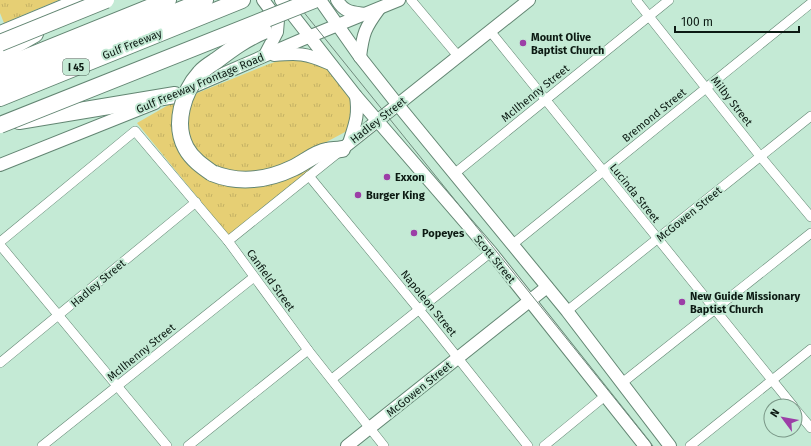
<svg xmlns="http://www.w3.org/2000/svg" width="811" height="446" viewBox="0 0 811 446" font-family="'Fira Sans',sans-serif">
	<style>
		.grass { fill: url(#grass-tufts) }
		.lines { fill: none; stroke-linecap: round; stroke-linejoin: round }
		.street-casing { stroke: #638673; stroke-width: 10 }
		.secondary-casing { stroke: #638673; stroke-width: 14 }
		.highway-casing { stroke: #638673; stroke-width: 18 }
		.street { stroke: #fff; stroke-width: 9 }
		.secondary { stroke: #fff; stroke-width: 12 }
		.highway { stroke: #fff; stroke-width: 16 }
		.tram { stroke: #708b7d; stroke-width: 1 }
		.highway-bridge-casing { stroke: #638673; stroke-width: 18; stroke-linecap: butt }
		.highway-bridge { stroke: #fff; stroke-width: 16 }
		.poi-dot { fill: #9c3ea7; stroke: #c4ead5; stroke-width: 1.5 }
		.labels { text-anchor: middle; stroke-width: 4; stroke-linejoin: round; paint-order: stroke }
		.shield { fill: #c4ead5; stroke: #43584d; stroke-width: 1 }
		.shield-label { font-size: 10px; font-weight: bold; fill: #0c1a13 }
		.poi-label { font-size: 11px; font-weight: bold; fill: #0c1a13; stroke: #c4ead5; text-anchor: start }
		.street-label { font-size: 11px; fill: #0c1a13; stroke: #c4ead5 }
	</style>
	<defs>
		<pattern id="grass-tufts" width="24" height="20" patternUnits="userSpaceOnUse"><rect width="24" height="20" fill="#e6cf74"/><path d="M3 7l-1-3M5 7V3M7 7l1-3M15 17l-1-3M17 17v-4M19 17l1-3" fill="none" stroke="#c4b164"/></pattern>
	</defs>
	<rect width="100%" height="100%" fill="#c4ead5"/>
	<!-- grass -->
	<g class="grass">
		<path d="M 0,0 L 59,0 L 4,23 L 0,13 Z"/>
		<path d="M 298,57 L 326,67 L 349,94 L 353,104 L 354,113 L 347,131 L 287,163 L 260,173 L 214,169 L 189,142 L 186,108 L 190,96 L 269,64 L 287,58 Z"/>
		<path d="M 177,100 L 174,118 L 214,181 L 312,163 L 314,166 L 233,233 L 228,235 L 137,123 Z"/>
	</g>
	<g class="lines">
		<!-- street casing -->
		<g class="street-casing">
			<g id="street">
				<path d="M 411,0 L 458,56"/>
				<path d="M 636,0 L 760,156 L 811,217"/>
				<path d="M 490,31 L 793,406"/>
				<path d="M 454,174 L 669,0"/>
				<path d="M 309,176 L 430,323 L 528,446"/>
				<path d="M 228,241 L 339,152"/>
				<path d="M 0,242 L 135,131 L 228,241 L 308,350 L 384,446"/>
				<path d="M 513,244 L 810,4"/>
				<path d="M 0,245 L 167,446"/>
				<path d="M 567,311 L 811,116"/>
				<path d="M 0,363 L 196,202"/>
				<path d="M 332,379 L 491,252"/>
				<path d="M 622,383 L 811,233"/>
				<path d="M 795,409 L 811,428"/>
				<path d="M 42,446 L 254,277"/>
				<path d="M 188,446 L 308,350"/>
				<path d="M 544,446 L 605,396"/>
				<path d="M 690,446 L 811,349"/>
			</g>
		</g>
		<!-- secondary casing -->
		<g class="secondary-casing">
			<g id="secondary">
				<path d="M 263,0 L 278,20 L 277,32 L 265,55"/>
				<path d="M 281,0 L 356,96 L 491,252 L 645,446"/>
				<path d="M 320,0 L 360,57 L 398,105 L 567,311 L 670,446"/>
				<path d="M 337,0 C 344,12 351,12 364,14"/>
				<path d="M 0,32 L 77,0"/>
				<path d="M 274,55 C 298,53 306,53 328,63"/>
				<path d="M 360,57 C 363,33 365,28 379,9"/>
				<path d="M 188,89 L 301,40 L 399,0"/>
				<path d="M 349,143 C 355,124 359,116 356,96"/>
				<path d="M 342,149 L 529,0"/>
				<path d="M 0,165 L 155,103"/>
				<path d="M 347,446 L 547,287"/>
			</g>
		</g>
		<!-- highway casing -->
		<g class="highway-casing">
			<g id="highway">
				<path d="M 0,54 L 35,34"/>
				<path d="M 0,68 L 168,0"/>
				<path d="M 0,83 L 205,0"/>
				<path d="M 0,98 L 242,0"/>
				<path d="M 19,121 L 175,95"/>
				<path d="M 212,173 C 239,184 268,180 293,168 C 304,163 315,153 327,151 C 331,150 337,150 342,149"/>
			</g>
		</g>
		<!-- street -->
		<use href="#street" class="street"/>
		<!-- secondary -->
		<use href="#secondary" class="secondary"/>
		<!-- highway -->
		<use href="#highway" class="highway"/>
		<!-- tram -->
		<path class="tram" d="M 294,0 L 653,446"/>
		<!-- highway-bridge casing -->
		<g class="highway-bridge-casing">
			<g id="highway-bridge">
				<path d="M 0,43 L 106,0"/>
				<path d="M 0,125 L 314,0"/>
				<path d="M 212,173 C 202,166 192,159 186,148 C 173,124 183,92 200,73 C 204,68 211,64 217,60 C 233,48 245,39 264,31"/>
			</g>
		</g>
		<!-- highway-bridge -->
		<use href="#highway-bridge" class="highway-bridge"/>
	</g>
	<!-- markers -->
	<g class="poi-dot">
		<circle cx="523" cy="43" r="4"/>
		<circle cx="387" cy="177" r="4"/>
		<circle cx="358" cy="195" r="4"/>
		<circle cx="414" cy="233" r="4"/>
		<circle cx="682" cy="302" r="4"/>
	</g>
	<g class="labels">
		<!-- shield labels -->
		<rect class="shield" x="63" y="59" width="26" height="16" rx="3"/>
		<g class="shield-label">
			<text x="76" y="71">I 45</text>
		</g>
		<!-- poi labels -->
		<g class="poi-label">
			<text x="531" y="41">Mount Olive<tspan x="531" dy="13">Baptist Church</tspan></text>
			<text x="395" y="181">Exxon</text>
			<text x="366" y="199">Burger King</text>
			<text x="422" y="237">Popeyes</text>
			<text x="690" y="300">New Guide Missionary<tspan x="690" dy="13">Baptist Church</tspan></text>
		</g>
		<!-- street labels -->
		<g class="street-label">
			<text transform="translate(132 44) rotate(-22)" y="4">Gulf Freeway</text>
			<text transform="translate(200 83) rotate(-23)" y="4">Gulf Freeway Frontage Road</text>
			<text transform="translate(535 93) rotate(-39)" y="4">McIlhenny Street</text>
			<text transform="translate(732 101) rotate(52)" y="4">Milby Street</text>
			<text transform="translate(654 115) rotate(-39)" y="4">Bremond Street</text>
			<text transform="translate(378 120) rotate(-38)" y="4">Hadley Street</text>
			<text transform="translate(635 193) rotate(51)" y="4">Lucinda Street</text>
			<text transform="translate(689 214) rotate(-39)" y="4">McGowen Street</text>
			<text transform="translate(495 259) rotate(51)" y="4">Scott Street</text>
			<text transform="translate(271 280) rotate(54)" y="4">Canfield Street</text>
			<text transform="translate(98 283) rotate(-40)" y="4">Hadley Street</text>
			<text transform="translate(429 303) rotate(51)" y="4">Napoleon Street</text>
			<text transform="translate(141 352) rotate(-39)" y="4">McIlhenny Street</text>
			<text transform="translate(419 389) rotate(-39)" y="4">McGowen Street</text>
		</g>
	</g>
	<!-- north arrow -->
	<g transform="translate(783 418) rotate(302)"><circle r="19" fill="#c4ead5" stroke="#7a9787"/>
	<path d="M0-3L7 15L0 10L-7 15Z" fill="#9c3ea7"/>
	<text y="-6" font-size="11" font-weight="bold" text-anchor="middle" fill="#0c1a13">N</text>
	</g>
	<!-- scale -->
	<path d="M675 26v6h124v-6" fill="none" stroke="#0c1a13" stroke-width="2"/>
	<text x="681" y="26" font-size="12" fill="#0c1a13" stroke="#c4ead5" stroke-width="3" paint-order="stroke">100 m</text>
</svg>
